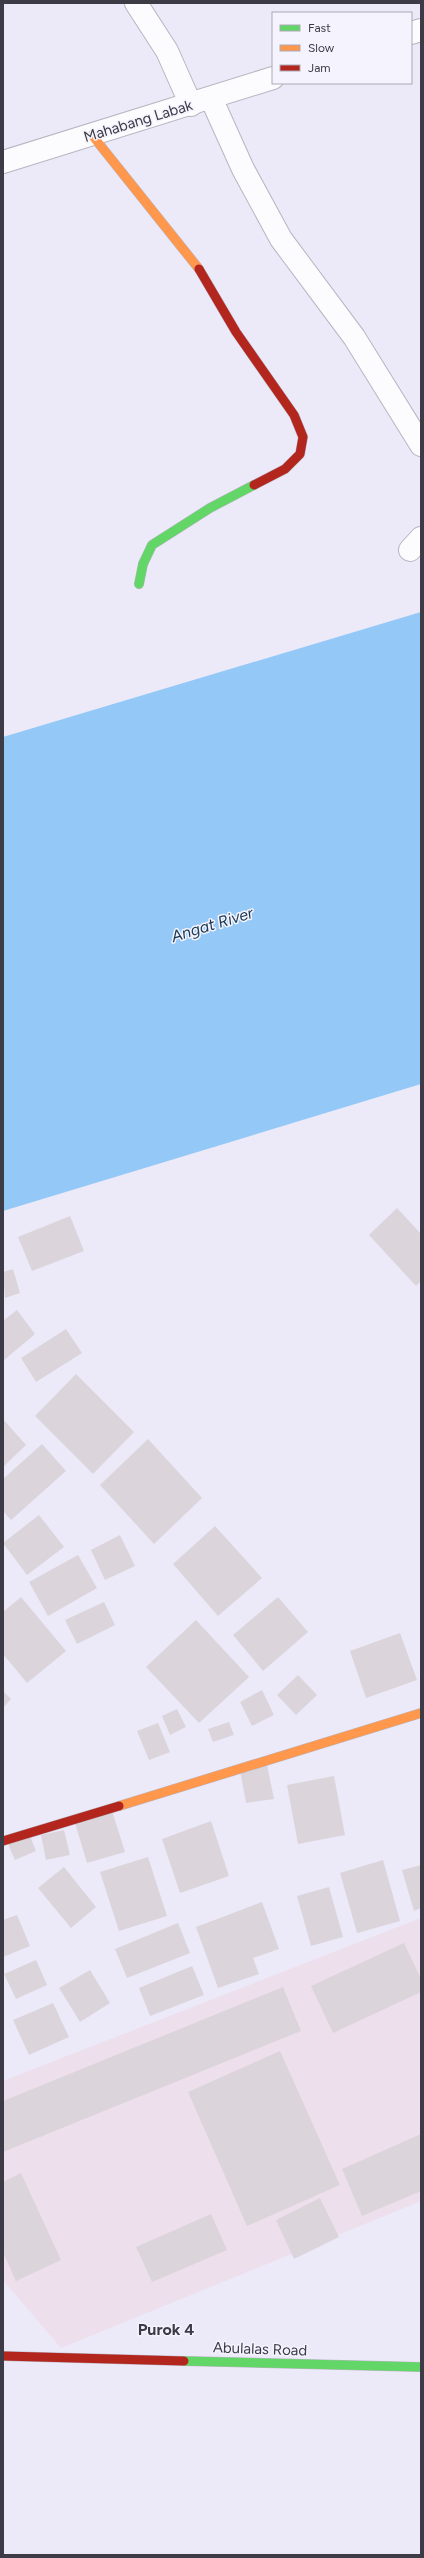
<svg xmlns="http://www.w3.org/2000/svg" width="424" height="2558" viewBox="0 0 424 2558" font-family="Figtree,sans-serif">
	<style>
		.education { fill: #eddfeb }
		.water { fill: #94c9f7 }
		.building { fill: #dbd5db }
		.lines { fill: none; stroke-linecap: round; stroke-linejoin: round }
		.street-casing { stroke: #b8b5c1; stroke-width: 24 }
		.fast-casing { stroke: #b8b5c1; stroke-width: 10 }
		.slow-casing { stroke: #b8b5c1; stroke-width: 10 }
		.jam-casing { stroke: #b8b5c1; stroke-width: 10 }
		.street { stroke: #fcfcfe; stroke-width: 22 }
		.fast { stroke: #63d668; stroke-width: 9 }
		.slow { stroke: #ff974d; stroke-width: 9 }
		.jam { stroke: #b3261e; stroke-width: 9 }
		.labels { text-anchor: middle; stroke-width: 3; stroke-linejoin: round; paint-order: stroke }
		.street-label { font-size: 15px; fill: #3c3b46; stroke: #f4f3fe }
		.water-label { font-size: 16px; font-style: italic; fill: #183851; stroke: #f4f3fe }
		.neighbourhood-label { font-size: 16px; font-weight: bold; fill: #3c3b46; stroke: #f4f3fe }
	</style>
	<rect width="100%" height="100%" fill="#ece9f9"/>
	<!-- education -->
	<path class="education" d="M 421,1918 L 421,2201 L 61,2348 L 3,2280 L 3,2081 Z"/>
	<!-- water -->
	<path class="water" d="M 421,612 L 421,1084 L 3,1211 L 3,737 Z"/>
	<!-- building -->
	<g class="building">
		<path d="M 397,1208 L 421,1234 L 421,1281 L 416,1286 L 369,1235 Z"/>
		<path d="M 70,1216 L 84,1251 L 32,1271 L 18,1237 Z"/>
		<path d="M 13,1269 L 20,1293 L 5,1298 L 3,1272 Z"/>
		<path d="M 17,1310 L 35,1334 L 3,1361 L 3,1321 Z"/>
		<path d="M 66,1329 L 82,1353 L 36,1382 L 21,1358 Z"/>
		<path d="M 76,1374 L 134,1432 L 93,1474 L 35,1416 Z"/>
		<path d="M 3,1419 L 26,1445 L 3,1467 Z"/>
		<path d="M 148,1439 L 202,1498 L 154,1544 L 100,1485 Z"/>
		<path d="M 42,1444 L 66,1471 L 11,1520 L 3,1511 L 3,1479 Z"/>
		<path d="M 39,1515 L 64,1547 L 27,1575 L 3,1543 Z"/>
		<path d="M 215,1526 L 262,1578 L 218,1616 L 173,1564 Z"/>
		<path d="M 120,1535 L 135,1566 L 105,1580 L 91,1550 Z"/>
		<path d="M 78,1555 L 97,1588 L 48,1616 L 29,1582 Z"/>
		<path d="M 21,1597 L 66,1651 L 27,1683 L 3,1654 L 3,1612 Z"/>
		<path d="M 278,1597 L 308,1632 L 263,1671 L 233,1635 Z"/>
		<path d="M 104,1602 L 115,1625 L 77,1644 L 65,1620 Z"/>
		<path d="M 196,1620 L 249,1677 L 199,1723 L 146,1667 Z"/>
		<path d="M 400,1633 L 417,1680 L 366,1698 L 350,1651 Z"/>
		<path d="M 298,1675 L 317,1695 L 296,1715 L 277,1695 Z"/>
		<path d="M 262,1690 L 274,1715 L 252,1726 L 240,1702 Z"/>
		<path d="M 3,1691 L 11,1699 L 3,1708 Z"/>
		<path d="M 177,1709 L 186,1727 L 170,1735 L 162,1716 Z"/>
		<path d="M 229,1722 L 234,1735 L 213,1742 L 208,1729 Z"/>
		<path d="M 158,1723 L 170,1752 L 149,1760 L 137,1731 Z"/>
		<path d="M 267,1765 L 274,1799 L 246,1803 L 240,1770 Z"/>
		<path d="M 334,1776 L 345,1835 L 298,1844 L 287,1785 Z"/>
		<path d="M 112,1811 L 125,1852 L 87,1863 L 75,1823 Z"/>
		<path d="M 211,1821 L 229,1876 L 180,1893 L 162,1839 Z"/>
		<path d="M 64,1830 L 70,1855 L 46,1860 L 41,1835 Z"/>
		<path d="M 30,1836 L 36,1851 L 15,1860 L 8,1844 Z"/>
		<path d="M 148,1857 L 167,1916 L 119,1931 L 100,1872 Z"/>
		<path d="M 383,1860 L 400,1921 L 357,1933 L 340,1873 Z"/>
		<path d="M 421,1865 L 421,1908 L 414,1911 L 402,1870 Z"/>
		<path d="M 64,1867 L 96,1907 L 71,1928 L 38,1888 Z"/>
		<path d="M 329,1887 L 343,1937 L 311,1946 L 297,1896 Z"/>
		<path d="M 262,1902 L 279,1949 L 253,1958 L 259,1974 L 218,1988 L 196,1927 Z"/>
		<path d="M 17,1915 L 30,1946 L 3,1957 L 3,1920 Z"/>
		<path d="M 178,1923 L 190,1953 L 127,1978 L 115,1949 Z"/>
		<path d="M 404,1943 L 421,1979 L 421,1992 L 333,2033 L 311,1986 Z"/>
		<path d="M 36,1960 L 47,1985 L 16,1999 L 4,1974 Z"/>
		<path d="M 192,1966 L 204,1995 L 150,2016 L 139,1988 Z"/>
		<path d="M 90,1970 L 110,2003 L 80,2022 L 59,1988 Z"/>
		<path d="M 283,1987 L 301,2031 L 3,2152 L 3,2101 Z"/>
		<path d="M 53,2003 L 69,2037 L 29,2055 L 13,2020 Z"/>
		<path d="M 280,2051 L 340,2185 L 247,2226 L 188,2092 Z"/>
		<path d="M 421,2134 L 421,2191 L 362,2216 L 342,2169 Z"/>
		<path d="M 21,2173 L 61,2260 L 16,2281 L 3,2252 L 3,2182 Z"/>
		<path d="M 320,2198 L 339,2237 L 294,2259 L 276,2220 Z"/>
		<path d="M 211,2214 L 227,2250 L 152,2282 L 136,2247 Z"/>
	</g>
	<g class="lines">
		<!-- street casing -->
		<g class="street-casing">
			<g id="street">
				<path d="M 136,3 L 167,51 L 191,105"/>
				<path d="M 411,33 L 421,30"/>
				<path d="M 211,98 L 243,169 L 281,239 L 354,337 L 421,445"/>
				<path d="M 3,162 L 273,78"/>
				<path d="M 410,550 L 421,538"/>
			</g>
		</g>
		<!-- fast casing -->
		<g class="fast-casing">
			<g id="fast">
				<path d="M 139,584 L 143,564 L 152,545 L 210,508 L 254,485"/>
				<path d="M 184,2361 L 421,2367"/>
			</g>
		</g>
		<!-- slow casing -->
		<g class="slow-casing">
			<g id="slow">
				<path d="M 92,135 L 199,269"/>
				<path d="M 119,1806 L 421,1713"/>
			</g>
		</g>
		<!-- jam casing -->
		<g class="jam-casing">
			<g id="jam">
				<path d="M 199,269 L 236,332 L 294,415 L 303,437 L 300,454 L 285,469 L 254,485"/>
				<path d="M 3,1841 L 119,1806"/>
				<path d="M 3,2356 L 184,2361"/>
			</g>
		</g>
		<!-- street -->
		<use href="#street" class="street"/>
		<!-- fast -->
		<use href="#fast" class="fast"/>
		<!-- slow -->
		<use href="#slow" class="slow"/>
		<!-- jam -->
		<use href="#jam" class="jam"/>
	</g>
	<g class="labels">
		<!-- street labels -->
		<g class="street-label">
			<text transform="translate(138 121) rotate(-17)" y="5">Mahabang Labak</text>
			<text transform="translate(260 2349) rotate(2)" y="5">Abulalas Road</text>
		</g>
		<!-- water labels -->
		<g class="water-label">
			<text transform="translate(212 924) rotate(-17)" y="6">Angat River</text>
		</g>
		<!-- neighbourhood labels -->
		<g class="neighbourhood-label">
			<text x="166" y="2335">Purok 4</text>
		</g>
	</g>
	<!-- border -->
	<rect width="424" height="2558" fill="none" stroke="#3c3b46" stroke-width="8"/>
	<!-- legend -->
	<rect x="272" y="12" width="140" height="72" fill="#f4f3fe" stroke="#aaa9b4"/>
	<rect x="280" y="25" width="20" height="6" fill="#63d668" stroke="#aaa9b4"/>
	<text x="308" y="32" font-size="12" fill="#3c3b46">Fast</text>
	<rect x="280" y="45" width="20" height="6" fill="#ff974d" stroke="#aaa9b4"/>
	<text x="308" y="52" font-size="12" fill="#3c3b46">Slow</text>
	<rect x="280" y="65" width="20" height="6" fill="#b3261e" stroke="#aaa9b4"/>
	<text x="308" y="72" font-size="12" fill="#3c3b46">Jam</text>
</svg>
